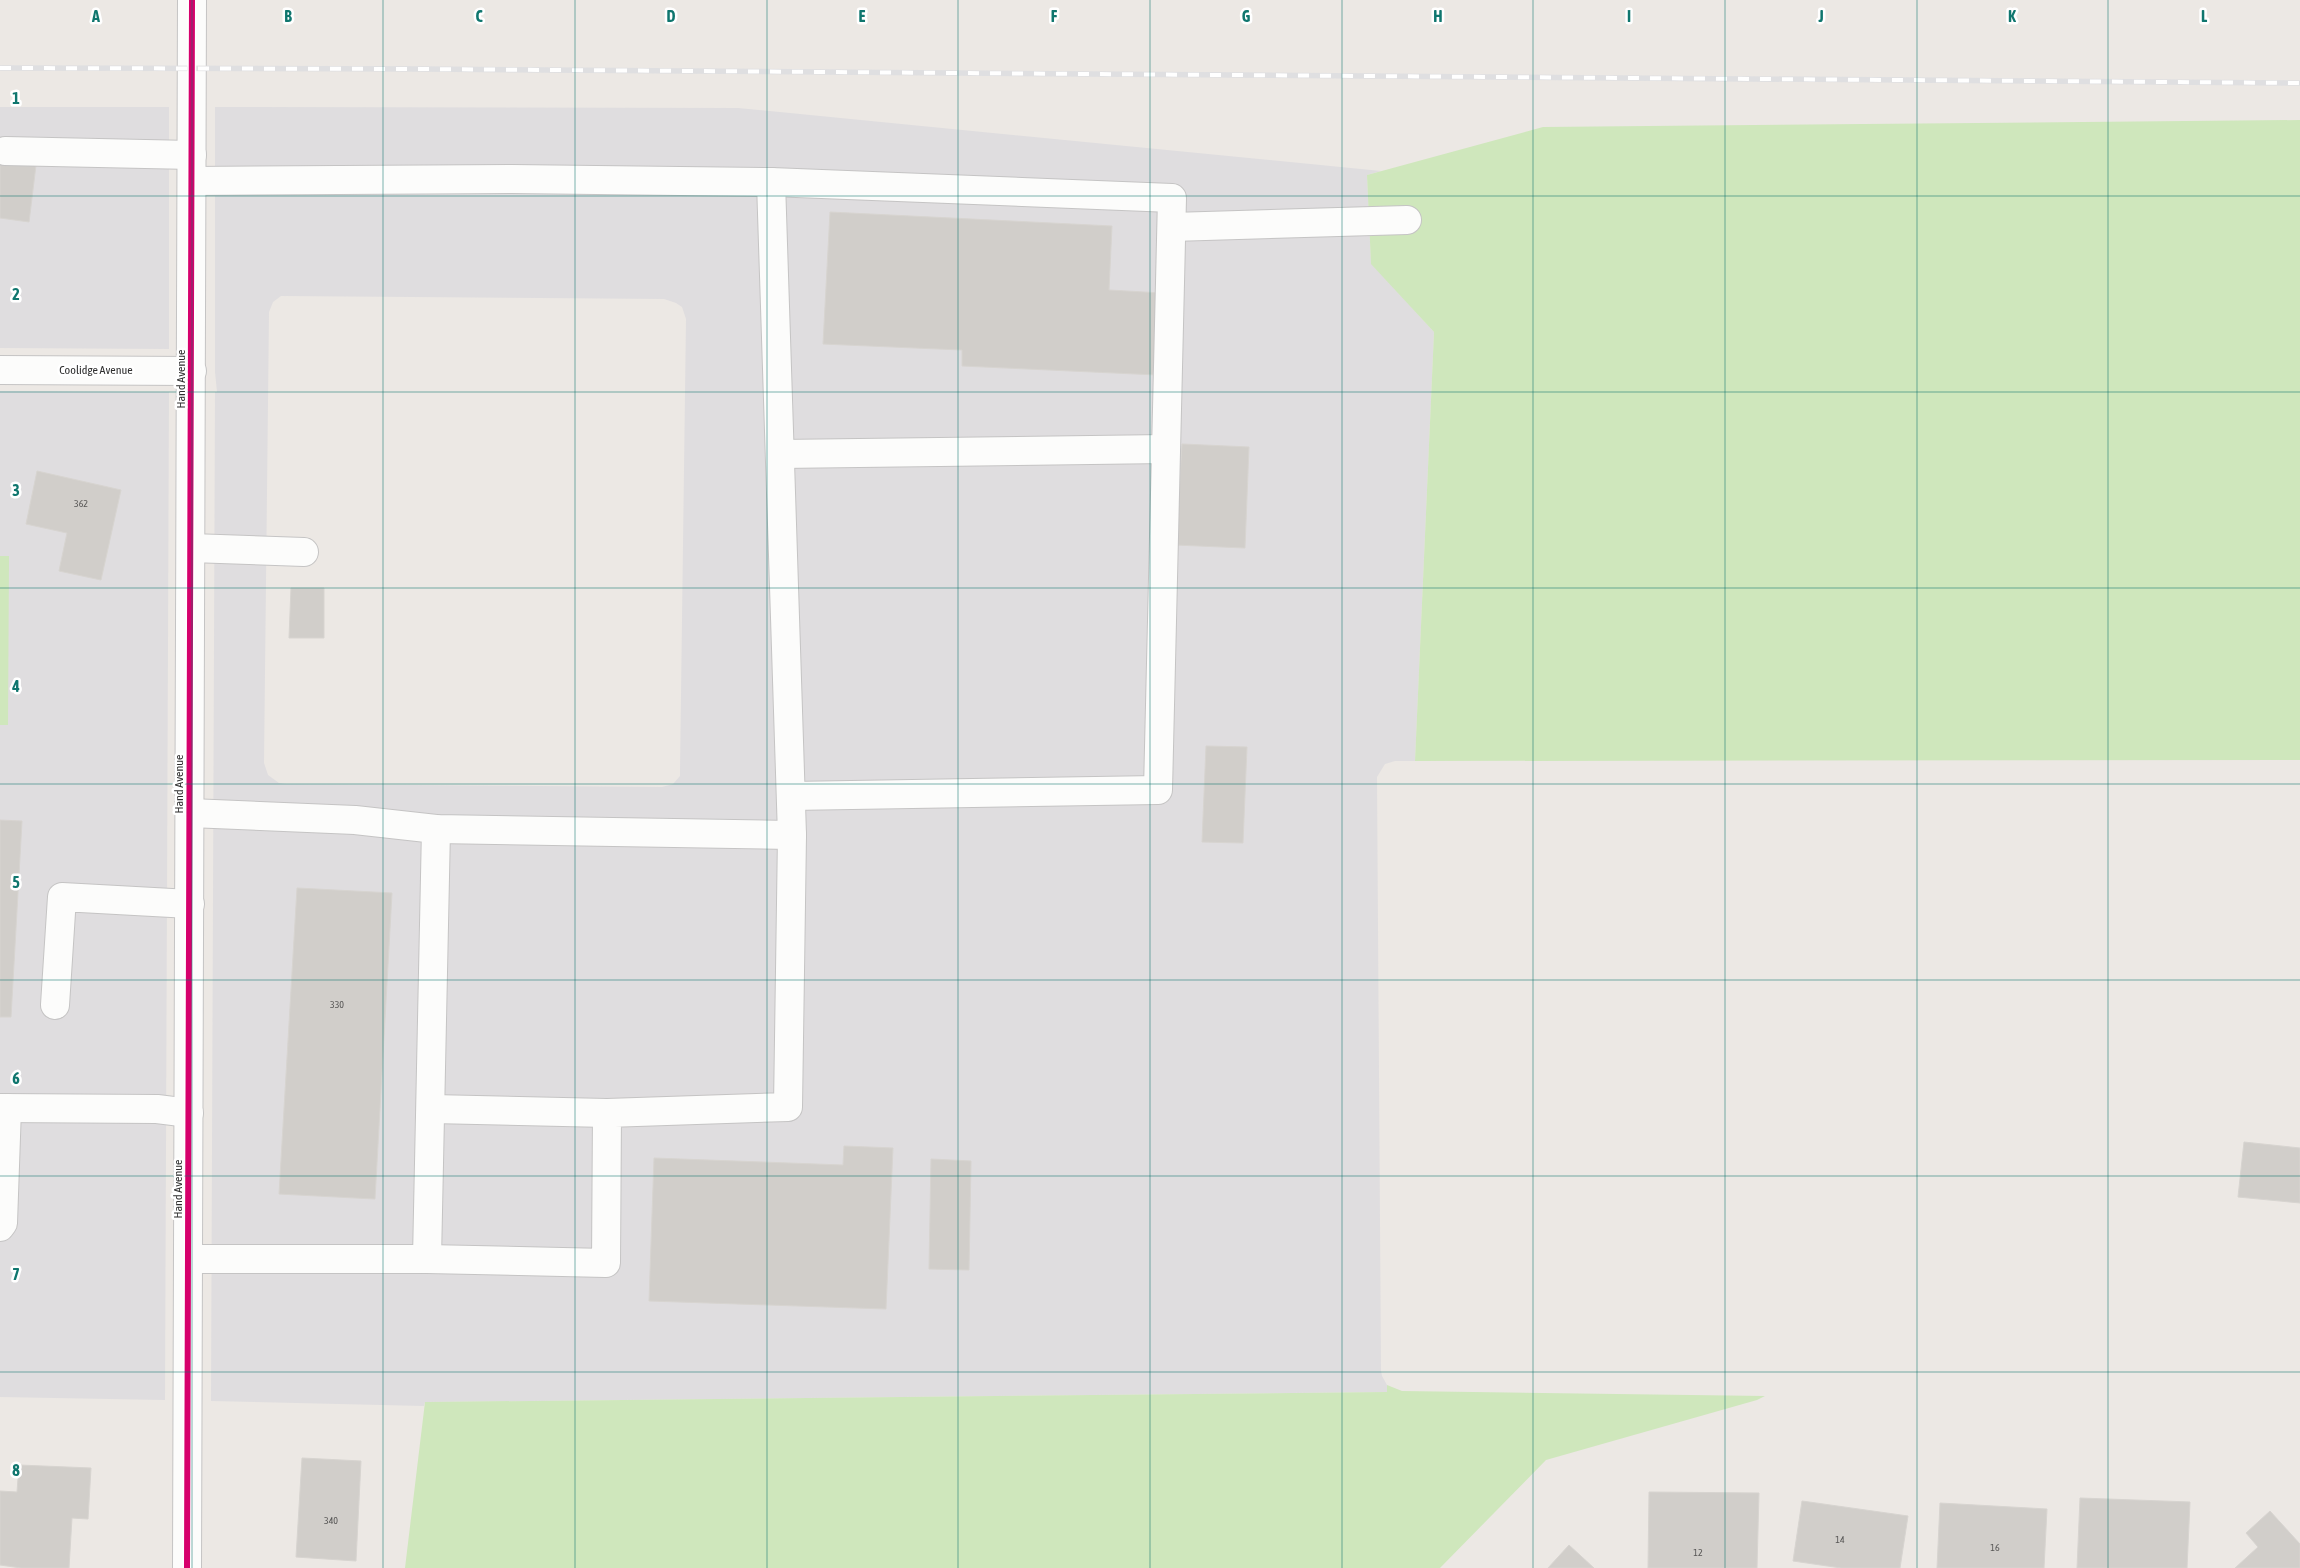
<svg xmlns="http://www.w3.org/2000/svg" width="2300" height="1568" viewBox="0 0 2300 1568" font-family="'Asap Condensed',sans-serif">
	<style>
		.industrial { fill: #dfdddf; fill-rule: evenodd }
		.green { fill: #cfe7bc }
		.building { fill: #d1ceca; stroke: #d7d4d0 }
		.lines { fill: none; stroke-linecap: round; stroke-linejoin: round }
		.minor-casing { stroke: #c5c4c4; stroke-width: 30 }
		.minor { stroke: #fcfcfb; stroke-width: 28 }
		.rail-casing { stroke: #dfdfe1; stroke-width: 5.5 }
		.rail { stroke: #fff; stroke-width: 4; stroke-dasharray: 11; stroke-linecap: butt }
		.cycleway-casing { stroke: #fff; stroke-width: 9 }
		.cycleway { stroke: #d6006c; stroke-width: 6 }
		.grid { fill: none; stroke: #0f766e; stroke-width: 1; stroke-opacity: 0.55 }
		.labels { text-anchor: middle; stroke-width: 5; stroke-linejoin: round; paint-order: stroke }
		.number-label { font-size: 10px; fill: #585756 }
		.street-label { font-size: 12px; fill: #2d2d2d; stroke: #fff }
		.grid-label { font-size: 16px; text-anchor: middle; font-weight: bold; fill: #0f766e; stroke: #fff; stroke-width: 5; stroke-linejoin: round; paint-order: stroke }
	</style>
	<rect width="100%" height="100%" fill="#ece8e4"/>
	<!-- industrial -->
	<g class="industrial">
		<path d="M 0,107 L 169,107 L 169,349 L 0,348 Z"/>
		<path d="M 215,107 L 738,108 L 1381,171 L 1367,175 L 1371,263 L 1434,332 L 1415,761 L 1395,761 L 1385,764 L 1377,777 L 1381,1371 L 1382,1376 L 1387,1385 L 1387,1392 L 425,1402 L 424,1406 L 211,1401 L 215,392 L 217,392 L 215,372 ZM 281,296 L 664,299 L 676,303 L 682,307 L 686,319 L 680,771 L 680,776 L 673,784 L 662,787 L 286,784 L 279,783 L 268,775 L 264,763 L 269,312 L 273,302 Z"/>
		<path d="M 0,391 L 169,392 L 165,1400 L 0,1397 Z"/>
	</g>
	<!-- green -->
	<g class="green">
		<path d="M 2300,120 L 2300,760 L 1415,761 L 1434,332 L 1371,264 L 1367,175 L 1543,127 Z"/>
		<path d="M 0,556 L 9,556 L 8,725 L 0,725 Z"/>
		<path d="M 1387,1385 L 1402,1391 L 1765,1396 L 1757,1400 L 1546,1460 L 1440,1568 L 405,1568 L 425,1402 L 1387,1392 Z"/>
	</g>
	<!-- building -->
	<g class="building">
		<path d="M 0,161 L 36,165 L 29,222 L 0,218 Z"/>
		<path d="M 830,212 L 1112,226 L 1109,290 L 1161,293 L 1157,375 L 962,366 L 962,350 L 823,344 Z"/>
		<path d="M 1182,444 L 1249,447 L 1245,548 L 1176,545 Z"/>
		<path d="M 37,471 L 121,490 L 101,580 L 59,571 L 67,533 L 26,524 Z"/>
		<path d="M 291,588 L 324,588 L 324,638 L 289,638 Z"/>
		<path d="M 1206,746 L 1247,747 L 1243,843 L 1202,842 Z"/>
		<path d="M 0,820 L 22,821 L 11,1017 L 0,1017 Z"/>
		<path d="M 297,888 L 392,893 L 375,1199 L 279,1194 Z"/>
		<path d="M 2244,1142 L 2300,1148 L 2300,1203 L 2238,1197 Z"/>
		<path d="M 844,1146 L 893,1148 L 886,1309 L 649,1301 L 654,1158 L 843,1165 Z"/>
		<path d="M 931,1159 L 971,1161 L 969,1270 L 929,1269 Z"/>
		<path d="M 302,1458 L 361,1461 L 356,1561 L 296,1557 Z"/>
		<path d="M 19,1465 L 91,1468 L 88,1519 L 72,1518 L 69,1568 L 21,1568 L 0,1565 L 0,1491 L 17,1492 Z"/>
		<path d="M 1649,1492 L 1759,1493 L 1757,1568 L 1648,1568 Z"/>
		<path d="M 2080,1498 L 2190,1502 L 2187,1568 L 2077,1568 Z"/>
		<path d="M 1802,1501 L 1908,1516 L 1900,1568 L 1841,1568 L 1793,1561 Z"/>
		<path d="M 1940,1503 L 2047,1509 L 2044,1568 L 1937,1568 Z"/>
		<path d="M 2270,1511 L 2300,1544 L 2300,1568 L 2235,1568 L 2258,1547 L 2246,1533 Z"/>
		<path d="M 1569,1545 L 1594,1568 L 1548,1568 Z"/>
	</g>
	<g class="lines">
		<!-- minor casing -->
		<g class="minor-casing">
			<g id="minor">
				<path d="M 5,151 L 192,155"/>
				<path d="M 771,182 L 1172,198 L 1158,790 L 791,796"/>
				<path d="M 1172,227 L 1407,220"/>
				<path d="M 0,370 L 192,371"/>
				<path d="M 780,454 L 1166,449"/>
				<path d="M 191,548 L 304,552"/>
				<path d="M 190,813 L 355,820 L 436,829 L 792,835"/>
				<path d="M 55,1005 L 62,897 L 190,904"/>
				<path d="M 0,1108 L 157,1109 L 189,1113"/>
				<path d="M 432,1109 L 607,1113"/>
				<path d="M 0,1227 L 3,1223 L 7,1108"/>
				<path d="M 189,1259 L 427,1259 L 606,1263 L 607,1113 L 788,1107 L 792,835 L 771,182 L 512,179 L 192,181"/>
				<path d="M 427,1259 L 436,829"/>
				<path d="M 187,1568 L 192,0"/>
			</g>
		</g>
		<!-- minor -->
		<use href="#minor" class="minor"/>
		<!-- rail casing -->
		<g class="rail-casing">
			<path id="rail" d="M 0,68 L 421,69 L 2300,83"/>
		</g>
		<!-- rail -->
		<use href="#rail" class="rail"/>
		<!-- cycleway casing -->
		<g class="cycleway-casing">
			<path id="cycleway" d="M 187,1568 L 192,0"/>
		</g>
		<!-- cycleway -->
		<use href="#cycleway" class="cycleway"/>
	</g>
	<!-- grid -->
	<path class="grid" d="M 192,0 L 192,1568M 383,0 L 383,1568M 575,0 L 575,1568M 767,0 L 767,1568M 958,0 L 958,1568M 1150,0 L 1150,1568M 1342,0 L 1342,1568M 1533,0 L 1533,1568M 1725,0 L 1725,1568M 1917,0 L 1917,1568M 2108,0 L 2108,1568M 0,196 L 2300,196M 0,392 L 2300,392M 0,588 L 2300,588M 0,784 L 2300,784M 0,980 L 2300,980M 0,1176 L 2300,1176M 0,1372 L 2300,1372"/>
	<g class="labels">
		<!-- number labels -->
		<g class="number-label">
			<text x="81" y="507">362</text>
			<text x="337" y="1008">330</text>
			<text x="331" y="1524">340</text>
			<text x="1840" y="1543">14</text>
			<text x="1995" y="1551">16</text>
			<text x="1698" y="1556">12</text>
		</g>
		<!-- street labels -->
		<g class="street-label">
			<text x="96" y="374">Coolidge Avenue</text>
			<text transform="translate(181 379) rotate(-90)" y="4">Hand Avenue</text>
			<text transform="translate(179 784) rotate(-90)" y="4">Hand Avenue</text>
			<text transform="translate(178 1189) rotate(-90)" y="4">Hand Avenue</text>
		</g>
	</g>
	<g class="grid-label">
		<text x="96" y="22">A</text>
		<text x="288" y="22">B</text>
		<text x="479" y="22">C</text>
		<text x="671" y="22">D</text>
		<text x="862" y="22">E</text>
		<text x="1054" y="22">F</text>
		<text x="1246" y="22">G</text>
		<text x="1438" y="22">H</text>
		<text x="1629" y="22">I</text>
		<text x="1821" y="22">J</text>
		<text x="2012" y="22">K</text>
		<text x="2204" y="22">L</text>
		<text x="16" y="104">1</text>
		<text x="16" y="300">2</text>
		<text x="16" y="496">3</text>
		<text x="16" y="692">4</text>
		<text x="16" y="888">5</text>
		<text x="16" y="1084">6</text>
		<text x="16" y="1280">7</text>
		<text x="16" y="1476">8</text>
	</g>
</svg>
